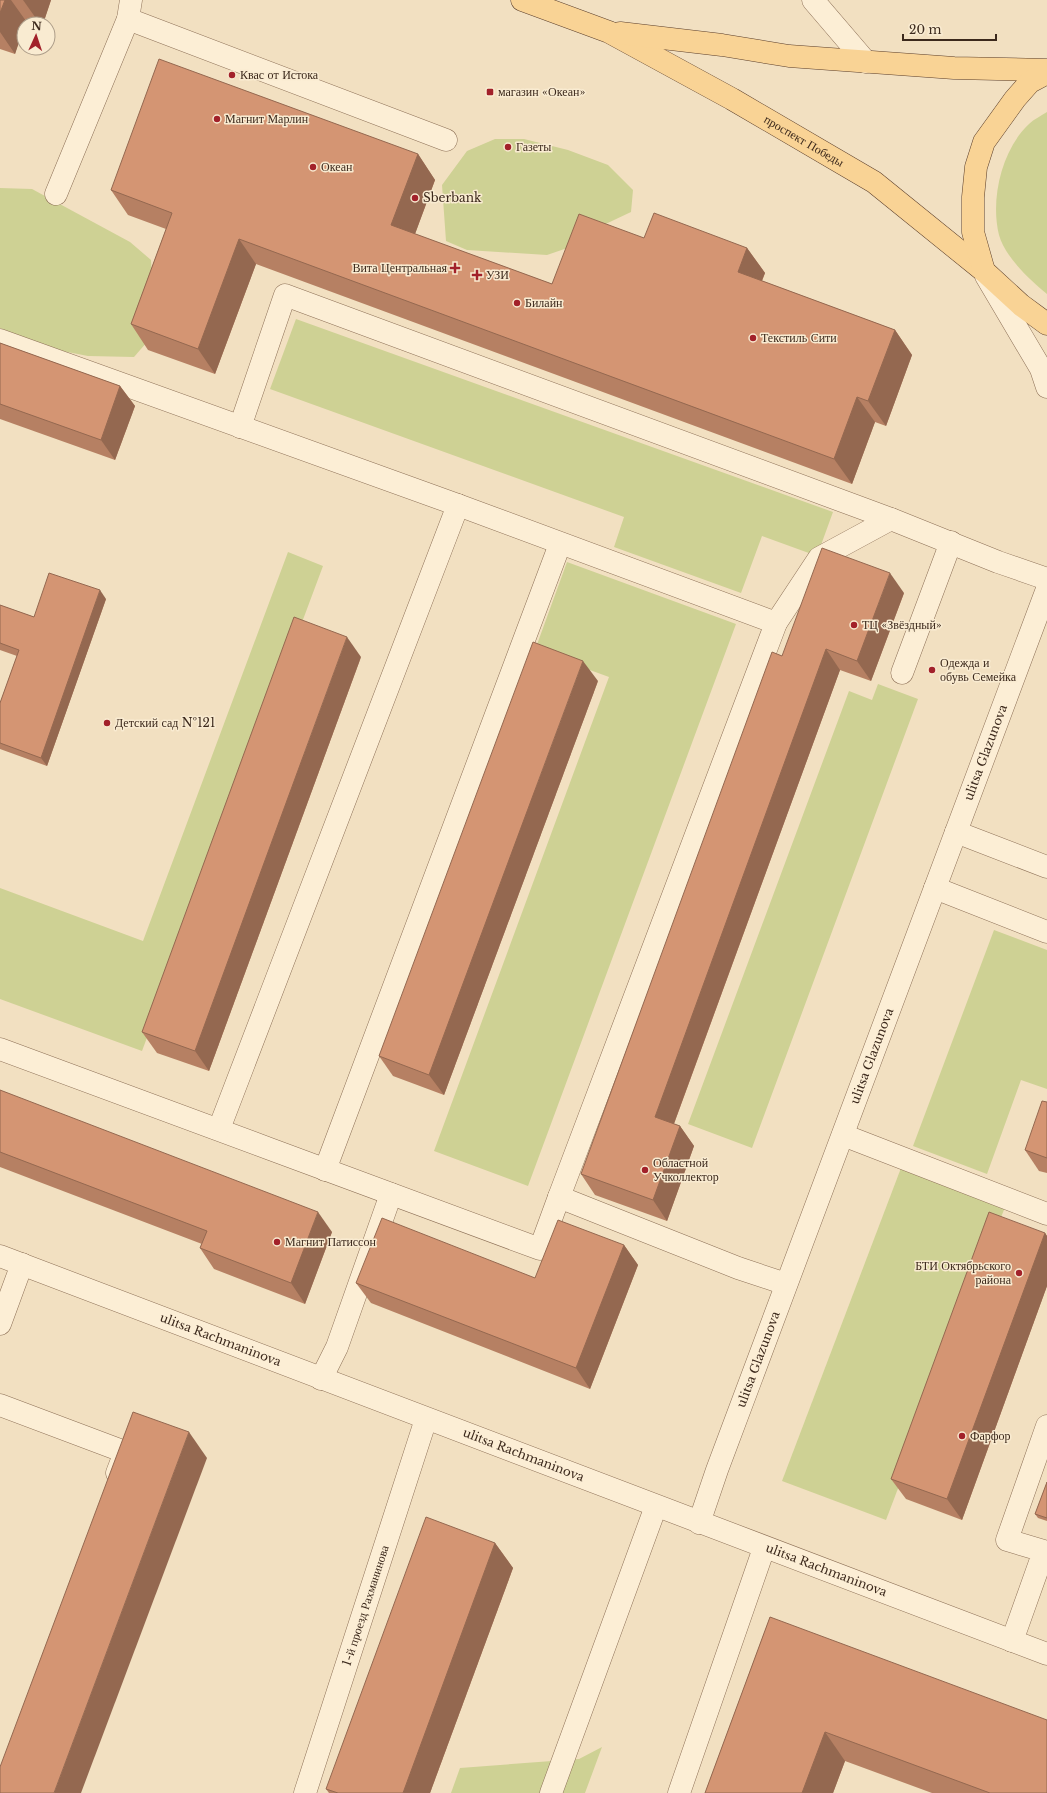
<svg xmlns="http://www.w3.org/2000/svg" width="1047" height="1793" viewBox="0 0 1047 1793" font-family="'Libre Baskerville',serif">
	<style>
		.green { fill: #ced194 }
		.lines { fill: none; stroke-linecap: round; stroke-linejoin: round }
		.minor-casing { stroke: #8d7057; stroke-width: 23 }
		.major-casing { stroke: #5b3e2b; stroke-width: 23 }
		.minor { stroke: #fceed5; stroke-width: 22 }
		.major { stroke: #f9d395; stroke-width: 22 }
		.wall { fill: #b68063 }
		.shaded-wall { fill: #946850 }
		.building { fill: #d49573; stroke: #946850 }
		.poi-dot { fill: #a2212a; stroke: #f9ebd1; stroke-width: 1.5 }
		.labels { text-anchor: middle; stroke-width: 3; stroke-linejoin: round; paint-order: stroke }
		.poi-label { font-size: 12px; fill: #3c291c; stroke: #f9ebd1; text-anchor: start }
		.street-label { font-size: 12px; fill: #3c291c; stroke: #f9ebd1 }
	</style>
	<rect width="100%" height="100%" fill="#f2e0c1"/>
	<!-- green -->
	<g class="green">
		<path d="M 1047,112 L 1047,294 C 1030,280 1005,257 999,235 C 990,199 1002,149 1029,124 C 1034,119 1041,116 1047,112 Z"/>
		<path d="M 495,139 L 524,139 L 568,150 L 608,165 L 633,190 L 631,212 L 595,229 L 579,244 L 547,255 L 467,250 L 446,241 L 442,185 L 467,151 Z"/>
		<path d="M 0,188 L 32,189 L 130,242 L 151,260 L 152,278 L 147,342 L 134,357 L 88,356 L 52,349 L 0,328 Z"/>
		<path d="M 296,319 L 833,512 L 817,556 L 762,536 L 741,593 L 614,547 L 624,517 L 270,389 Z"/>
		<path d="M 288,552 L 323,566 L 142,1051 L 0,999 L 0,888 L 143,941 Z"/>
		<path d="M 567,562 L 736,624 L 528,1186 L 434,1151 L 609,677 L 535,650 Z"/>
		<path d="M 878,684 L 918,699 L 752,1148 L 688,1124 L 849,691 L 872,700 Z"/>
		<path d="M 994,930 L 1047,950 L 1047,1089 L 1021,1080 L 987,1174 L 913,1146 Z"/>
		<path d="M 901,1168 L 1005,1207 L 886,1520 L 782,1481 Z"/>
		<path d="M 602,1747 L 585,1793 L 451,1793 L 460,1768 L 579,1759 Z"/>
	</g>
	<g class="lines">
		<!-- minor casing -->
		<g class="minor-casing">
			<g id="minor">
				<path d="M 813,0 L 866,62"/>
				<path d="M 128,19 L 446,140"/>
				<path d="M 56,194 L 128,19 L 131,0"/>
				<path d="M 986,276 L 1041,369 L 1047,387"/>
				<path d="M 0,340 L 458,505 L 776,623 L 819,558 L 891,519 L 998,562 L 1047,579"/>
				<path d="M 240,427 L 285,295 L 891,519"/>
				<path d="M 902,673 L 951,542"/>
				<path d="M 956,832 L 1047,867"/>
				<path d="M 935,888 L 1047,932"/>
				<path d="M 0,1049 C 180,1115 360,1183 540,1249 L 559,1197 L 738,1268 L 786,1284"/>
				<path d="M 219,1129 L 458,505"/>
				<path d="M 843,1135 L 1047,1214"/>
				<path d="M 325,1170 L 560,544"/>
				<path d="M 559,1197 L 776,623"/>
				<path id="s1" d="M 0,1256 L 1047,1654"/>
				<path d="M 0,1324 L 22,1264"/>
				<path d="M 321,1379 L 337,1347 L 391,1194"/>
				<path d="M 0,1405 L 125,1452 L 117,1473"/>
				<path id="s2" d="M 699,1523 L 717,1470 L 1047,589"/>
				<path d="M 1012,1641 L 1044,1551 L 1007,1540 L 1047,1426"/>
				<path id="s3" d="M 305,1793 L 426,1419"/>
				<path d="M 551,1793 L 656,1506"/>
				<path d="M 679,1793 L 764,1548"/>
			</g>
		</g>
		<!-- major casing -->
		<g class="major-casing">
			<g id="major">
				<path id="s4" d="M 522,0 L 609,32 L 732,99 L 874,182 L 984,271 L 1021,305 L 1047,324"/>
				<path d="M 620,33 L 722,45 L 789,56 L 954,68 L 1047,70"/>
				<path d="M 984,271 L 973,232 L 973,197 L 976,167 L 984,142 L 1015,99 L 1030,82 L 1047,73"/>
			</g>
		</g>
		<!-- minor -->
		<use href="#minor" class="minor"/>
		<!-- major -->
		<use href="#major" class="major"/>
	</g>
	<!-- wall -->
	<g class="wall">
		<path d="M 0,0 L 51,0 L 43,24 L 34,24 L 26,21 L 25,24 L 24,24 L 15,54 L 0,49 Z"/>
		<path d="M 418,154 L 435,180 L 415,234 L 552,284 L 644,238 L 747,248 L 765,273 L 762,281 L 895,330 L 912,355 L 886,426 L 875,422 L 852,484 L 256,264 L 215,374 L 148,350 L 131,324 L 166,229 L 128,215 L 111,190 Z"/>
		<path d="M 0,343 L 120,386 L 135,406 L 115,460 L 0,419 Z"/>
		<path d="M 904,593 L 871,681 L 840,670 L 674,1124 L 680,1126 L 694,1146 L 667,1221 L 595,1195 L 581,1174 L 782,656 Z"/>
		<path d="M 106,599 L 47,766 L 0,749 L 0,703 L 17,656 L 0,650 L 0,605 L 34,617 Z"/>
		<path d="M 361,657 L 209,1071 L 157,1053 L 142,1032 Z"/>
		<path d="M 598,681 L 444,1095 L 393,1076 L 379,1056 Z"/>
		<path d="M 0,1090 L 332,1232 L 305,1304 L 214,1269 L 200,1248 L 202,1244 L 0,1167 Z"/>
		<path d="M 1047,1102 L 1047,1173 L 1039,1171 L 1025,1150 Z"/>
		<path d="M 1045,1233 L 1047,1236 L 1047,1286 L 962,1520 L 906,1499 L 891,1479 Z"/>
		<path d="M 624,1245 L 638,1265 L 590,1389 L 371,1303 L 356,1283 L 535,1278 Z"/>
		<path d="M 1047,1482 L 1047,1521 L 1038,1518 L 1035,1514 Z"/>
		<path d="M 495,1543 L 513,1568 L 430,1793 L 329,1793 L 326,1789 Z"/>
		<path d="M 770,1617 L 1047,1793 L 932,1793 L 845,1761 L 833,1793 L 705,1793 Z"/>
	</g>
	<!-- shaded-wall -->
	<g class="shaded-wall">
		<path d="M 5,0 L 11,0 L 26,21 L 25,24 L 24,24 L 24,28 L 15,54 L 0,32 L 0,13 Z"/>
		<path d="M 23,0 L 51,0 L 43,24 L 40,24 Z"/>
		<path d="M 418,154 L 435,180 L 409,250 L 391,225 Z"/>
		<path d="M 239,239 L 256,264 L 215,374 L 198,349 Z"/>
		<path d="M 747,248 L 765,273 L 755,297 L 738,272 Z"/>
		<path d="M 895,330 L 912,355 L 886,426 L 868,401 Z"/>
		<path d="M 120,386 L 135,406 L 115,460 L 101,440 Z"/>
		<path d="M 857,397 L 875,422 L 852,484 L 834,459 Z"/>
		<path d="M 890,573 L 904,593 L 871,681 L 857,661 Z"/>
		<path d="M 100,590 L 106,599 L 47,766 L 41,758 Z"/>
		<path d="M 347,637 L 361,657 L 209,1071 L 195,1051 Z"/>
		<path d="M 826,649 L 840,670 L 669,1137 L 655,1117 Z"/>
		<path d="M 583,661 L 598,681 L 444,1095 L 429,1075 Z"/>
		<path d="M 680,1126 L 694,1146 L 667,1221 L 653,1200 Z"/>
		<path d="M 318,1212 L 332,1232 L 305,1304 L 291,1283 Z"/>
		<path d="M 1045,1233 L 1047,1236 L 1047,1286 L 962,1520 L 947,1499 Z"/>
		<path d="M 624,1245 L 638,1265 L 590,1389 L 576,1368 Z"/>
		<path d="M 189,1432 L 207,1458 L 81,1793 L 54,1793 Z"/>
		<path d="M 495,1543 L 513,1568 L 430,1793 L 403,1793 Z"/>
		<path d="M 825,1732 L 845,1761 L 833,1793 L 802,1793 Z"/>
	</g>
	<!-- building -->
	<g class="building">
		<path d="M 0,0 L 5,0 L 0,13 Z"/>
		<path d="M 159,59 L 418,154 L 391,225 L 552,284 L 579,214 L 644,238 L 654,213 L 747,248 L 738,272 L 895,330 L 868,401 L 857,397 L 834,459 L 239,239 L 198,349 L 131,324 L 172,213 L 111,190 Z"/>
		<path d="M 0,343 L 120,386 L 101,440 L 0,404 Z"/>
		<path d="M 822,548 L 890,573 L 857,661 L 826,649 L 655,1117 L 680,1126 L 653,1200 L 581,1174 L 772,652 L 782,656 Z"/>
		<path d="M 49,573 L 100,590 L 41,758 L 0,743 L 0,703 L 19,650 L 0,643 L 0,605 L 34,617 Z"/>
		<path d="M 294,617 L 347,637 L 195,1051 L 142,1032 Z"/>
		<path d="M 533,642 L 583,661 L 429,1075 L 379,1056 Z"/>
		<path d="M 0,1090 L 318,1212 L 291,1283 L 200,1248 L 207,1231 L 0,1152 Z"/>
		<path d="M 1042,1101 L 1047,1102 L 1047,1158 L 1025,1150 Z"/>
		<path d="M 989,1212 L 1045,1233 L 947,1499 L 891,1479 Z"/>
		<path d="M 382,1218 L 535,1278 L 558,1220 L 624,1245 L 576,1368 L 356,1283 Z"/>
		<path d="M 133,1412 L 189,1432 L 54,1793 L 0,1793 L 0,1767 Z"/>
		<path d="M 1047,1482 L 1047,1518 L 1035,1514 Z"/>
		<path d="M 426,1517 L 495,1543 L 403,1793 L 338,1793 L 326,1789 Z"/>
		<path d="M 770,1617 L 1047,1720 L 1047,1793 L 990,1793 L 825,1732 L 802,1793 L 705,1793 Z"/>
	</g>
	<!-- markers -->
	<g class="poi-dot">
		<circle cx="232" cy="75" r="4"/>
		<rect x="486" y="88" width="8" height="8" rx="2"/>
		<circle cx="217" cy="119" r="4"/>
		<circle cx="508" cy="147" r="4"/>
		<circle cx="313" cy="167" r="4"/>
		<circle cx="415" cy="198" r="4"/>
		<path d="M453 262h4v4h4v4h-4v4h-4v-4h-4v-4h4z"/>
		<path d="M475 269h4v4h4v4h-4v4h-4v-4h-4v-4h4z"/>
		<circle cx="517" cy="303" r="4"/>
		<circle cx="753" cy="338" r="4"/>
		<circle cx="854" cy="625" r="4"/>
		<circle cx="932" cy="670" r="4"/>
		<circle cx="107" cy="723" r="4"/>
		<circle cx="645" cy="1170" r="4"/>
		<circle cx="277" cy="1242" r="4"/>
		<circle cx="1019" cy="1273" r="4"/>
		<circle cx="962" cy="1436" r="4"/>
	</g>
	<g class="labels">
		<!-- poi labels -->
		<g class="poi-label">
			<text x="240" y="79">Квас от Истока</text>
			<text x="498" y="96">магазин «Океан»</text>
			<text x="225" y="123">Магнит Марлин</text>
			<text x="516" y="151">Газеты</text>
			<text x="321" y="171">Океан</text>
			<text x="423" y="202">Sberbank</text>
			<text x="447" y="272" text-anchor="end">Вита Центральная</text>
			<text x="486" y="279">УЗИ</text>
			<text x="525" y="307">Билайн</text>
			<text x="761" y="342">Текстиль Сити</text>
			<text x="862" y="629">ТЦ «Звёздный»</text>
			<text x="940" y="667">Одежда и<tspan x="940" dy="14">обувь Семейка</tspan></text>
			<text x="115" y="727">Детский сад №121</text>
			<text x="653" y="1167">Областной<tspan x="653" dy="14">Учколлектор</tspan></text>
			<text x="285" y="1246">Магнит Патиссон</text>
			<text x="1011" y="1270" text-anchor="end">БТИ Октябрьского<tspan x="1011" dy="14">района</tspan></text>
			<text x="970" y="1440">Фарфор</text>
		</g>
		<!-- street labels -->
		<g class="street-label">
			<text dy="4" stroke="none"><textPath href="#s4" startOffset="316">проспект Победы</textPath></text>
			<text dy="4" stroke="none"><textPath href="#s2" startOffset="822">ulitsa Glazunova</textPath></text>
			<text dy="4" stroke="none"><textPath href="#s2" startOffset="498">ulitsa Glazunova</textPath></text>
			<text dy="4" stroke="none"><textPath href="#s1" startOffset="236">ulitsa Rachmaninova</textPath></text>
			<text dy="4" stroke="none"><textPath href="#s2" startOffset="174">ulitsa Glazunova</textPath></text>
			<text dy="4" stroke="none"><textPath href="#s1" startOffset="560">ulitsa Rachmaninova</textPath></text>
			<text dy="4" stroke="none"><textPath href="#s1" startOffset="884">ulitsa Rachmaninova</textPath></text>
			<text dy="4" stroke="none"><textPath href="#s3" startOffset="197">1-й проезд Рахманинова</textPath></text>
		</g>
	</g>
	<!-- north arrow -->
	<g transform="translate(36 36) rotate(3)"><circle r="19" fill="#f9ebd1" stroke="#ad9d89"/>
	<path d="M0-3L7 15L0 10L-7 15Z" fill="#a2212a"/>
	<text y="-6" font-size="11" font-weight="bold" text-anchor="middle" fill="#3c291c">N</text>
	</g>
	<!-- scale -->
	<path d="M903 34v6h93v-6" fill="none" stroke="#3c291c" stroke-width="2"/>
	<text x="909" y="34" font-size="12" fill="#3c291c" stroke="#f9ebd1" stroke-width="3" paint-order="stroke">20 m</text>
</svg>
